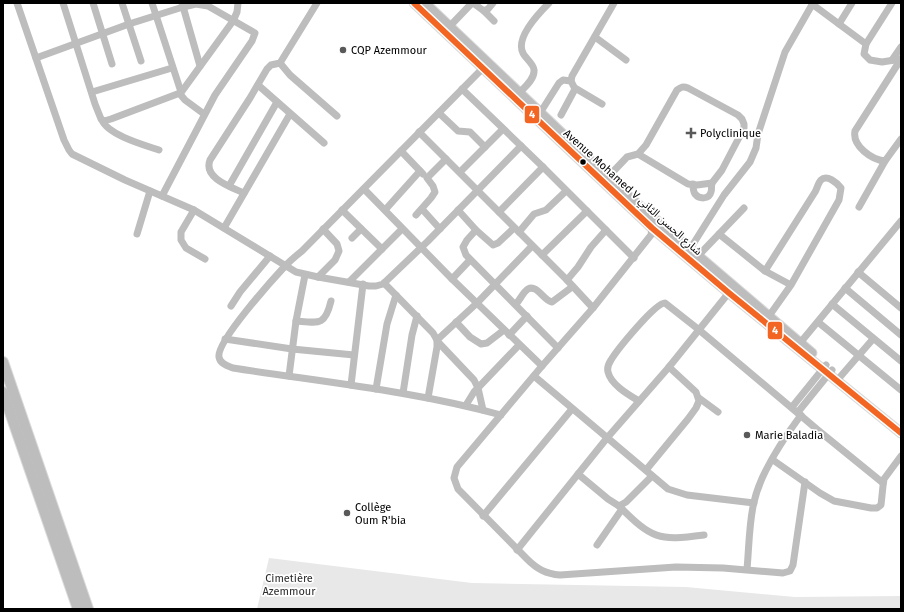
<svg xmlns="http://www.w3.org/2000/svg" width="904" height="612" viewBox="0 0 904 612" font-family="'Fira Sans','Noto Sans Arabic',sans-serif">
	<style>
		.green { fill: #e8e8e8 }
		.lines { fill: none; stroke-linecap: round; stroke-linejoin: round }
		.major-casing { stroke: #dbdbdb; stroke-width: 11 }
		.highway-casing { stroke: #dbdbdb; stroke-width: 12 }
		.minor { stroke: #bdbdbd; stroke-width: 7 }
		.major { stroke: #bdbdbd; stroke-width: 9 }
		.highway { stroke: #bdbdbd; stroke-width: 10 }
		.bus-1-casing { stroke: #fff; stroke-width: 9 }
		.bus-1 { stroke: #f26522; stroke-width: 6 }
		.poi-dot { fill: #595959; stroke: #fff; stroke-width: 1.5 }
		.bus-dot { fill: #000; stroke: #fff; stroke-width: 1.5 }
		.labels { text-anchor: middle; stroke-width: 3.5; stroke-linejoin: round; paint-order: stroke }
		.poi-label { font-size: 11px; fill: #000; stroke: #fff; text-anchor: start }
		.street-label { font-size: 11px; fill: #000; stroke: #fff }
		.park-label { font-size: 11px; fill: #2c2c2c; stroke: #fff }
		.line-badge { stroke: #fff; stroke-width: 1.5 }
		.badge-label { font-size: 11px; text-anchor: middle; font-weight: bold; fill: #fff }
	</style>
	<rect width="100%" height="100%" fill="#fff"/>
	<!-- green -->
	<path class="green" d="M 269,558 L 472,583 L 686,587 L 795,597 L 901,596 L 901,609 L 257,609 Z"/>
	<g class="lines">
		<!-- major casing -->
		<g class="major-casing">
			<g id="major">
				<path d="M 414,3 L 652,228 L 729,293 L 901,433"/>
				<path d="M 425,3 L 627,195 L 812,353"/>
			</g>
		</g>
		<!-- highway casing -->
		<g class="highway-casing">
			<g id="highway">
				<path d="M 3,362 L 88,609"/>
				<path d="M 3,392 L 78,609"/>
			</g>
		</g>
		<!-- minor -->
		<g class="minor">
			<path d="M 17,3 L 64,140 L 69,150 L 72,154 L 125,180 L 194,210 L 296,272 L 318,277 L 369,286 L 376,286 L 383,284 L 428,241 L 521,146"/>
			<path d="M 63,3 L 95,104 L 101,119 L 104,121 L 111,119 L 180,93"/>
			<path d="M 93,3 L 112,64"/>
			<path d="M 122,3 L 141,61"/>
			<path d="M 152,3 L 181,92"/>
			<path d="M 182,3 L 200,66"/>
			<path d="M 473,3 L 484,11 L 488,9 L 493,3"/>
			<path d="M 812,4 L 866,44 L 892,3"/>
			<path d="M 484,11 L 494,21"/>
			<path d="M 839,24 L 852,3"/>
			<path d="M 450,26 L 472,3"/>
			<path d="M 595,37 L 626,60"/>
			<path d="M 866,44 L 864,54 L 870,60 L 882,62 L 901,59"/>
			<path d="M 36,58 L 129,24 L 183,7 L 196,4 L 208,6 L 255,33 L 252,41 L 215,95 L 162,196"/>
			<path d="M 901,59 L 855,131 C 852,146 872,160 885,161 L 901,139"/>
			<path d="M 892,60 L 901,47"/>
			<path d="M 280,63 L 290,75 L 337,116"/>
			<path d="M 486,65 L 302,251 C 297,255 291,260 286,265 C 273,279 216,342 219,357 C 220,364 228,366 233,368 C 323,382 414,391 501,415"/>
			<path d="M 258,85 L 324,143"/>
			<path d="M 575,88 L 602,104"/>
			<path d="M 462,89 L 543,167 L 634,258"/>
			<path d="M 92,92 L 172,68"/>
			<path d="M 519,93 C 524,88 535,79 534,70 C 534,64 525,58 523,53 C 515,38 539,13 549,3"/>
			<path d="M 439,113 L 458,131 L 470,132 L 485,147"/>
			<path d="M 540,113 L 559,83 L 563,80 L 571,81"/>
			<path d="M 204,114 L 185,100 L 180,94 L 233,21 L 237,12 L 238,3"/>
			<path d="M 561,115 L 575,89 L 571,81 L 572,76 L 614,3"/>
			<path d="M 102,120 C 108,135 144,145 159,150"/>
			<path d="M 419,132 L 567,280 L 593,308"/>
			<path d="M 401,151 L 423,174"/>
			<path d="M 460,172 L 503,129"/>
			<path d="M 608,177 L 627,157 L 638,154 L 688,184 L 697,185 L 712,183 L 722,170 L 744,128 L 744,124 L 742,119 L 738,115 L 688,88 C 683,86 681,87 677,90 L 646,145 L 638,154"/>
			<path d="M 693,184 C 693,187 693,191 695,194 C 699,199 709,200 711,192 C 712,190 711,186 712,183"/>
			<path d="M 229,186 L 277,102"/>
			<path d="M 364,189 L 452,279 L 542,366"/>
			<path d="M 244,193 C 231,187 203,178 210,160 L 250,98 L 267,69 L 271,65 L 280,63 L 317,3"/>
			<path d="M 859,207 L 885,161"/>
			<path d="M 422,209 L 440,229"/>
			<path d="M 194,210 L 181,232 L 181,240 L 186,248 L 205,259"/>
			<path d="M 342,210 L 382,249"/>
			<path d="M 385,210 L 420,171"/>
			<path d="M 458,210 L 476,230 L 493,245 L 498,243 L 514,228"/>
			<path d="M 499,212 L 543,167"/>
			<path d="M 416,215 L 431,198 L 435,192 L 433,186 L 427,178 L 446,159"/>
			<path d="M 653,225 L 652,228 L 651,235 L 593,308 L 542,366 L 457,467 L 454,478 L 458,489 L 527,559 C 537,569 546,574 560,575 L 676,567 L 723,568 L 783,573 L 790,571 L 793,565 L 805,482"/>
			<path d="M 224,228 L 290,114"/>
			<path d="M 476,230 L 467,240 L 463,247 L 466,255 L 558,348"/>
			<path d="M 519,232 L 534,214 L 546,210 L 566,191"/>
			<path d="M 137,234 L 150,191"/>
			<path d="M 719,234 L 765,271"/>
			<path d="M 352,238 L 361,229"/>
			<path d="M 690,249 L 724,195 L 750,162 L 756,148 L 758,134 L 785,52 L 813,3"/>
			<path d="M 542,255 L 587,211"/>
			<path d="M 698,256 L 744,208"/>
			<path d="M 858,272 L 901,308"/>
			<path d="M 318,277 L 335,260 L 339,251 L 337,244 L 323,229"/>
			<path d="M 452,279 L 470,260"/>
			<path d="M 567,280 L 578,267 L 591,247 L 606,230"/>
			<path d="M 349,282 L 402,229"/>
			<path d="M 384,283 L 433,333 L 437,340 L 437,347 L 428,398"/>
			<path d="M 845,288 L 901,335"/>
			<path d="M 516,304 C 520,300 523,292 528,289 C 537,284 544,301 552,302 L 572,287"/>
			<path d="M 832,304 L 901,361"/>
			<path d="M 231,306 L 240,292 L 270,256"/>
			<path d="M 769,316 L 791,285 L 839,200 L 841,188 C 837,183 827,174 821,180 C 818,183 817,189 815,192 L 765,271 L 791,285"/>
			<path d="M 296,321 C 319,323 325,326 331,301"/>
			<path d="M 456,322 L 470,337 L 481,344 L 487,343 L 504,330"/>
			<path d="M 818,322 L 901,390"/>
			<path d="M 509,335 L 527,316"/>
			<path d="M 225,339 L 292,349 L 354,355"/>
			<path d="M 437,340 L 477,303 L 532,246"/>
			<path d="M 438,342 L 474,380 L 478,388 L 483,410"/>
			<path d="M 800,343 L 901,221"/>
			<path d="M 289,376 L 296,321 L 305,275"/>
			<path d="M 534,376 L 668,489 L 687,495 L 754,503"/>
			<path d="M 840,377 L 873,339"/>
			<path d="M 351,385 L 363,284"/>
			<path d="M 376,389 L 387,324 L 396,295"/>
			<path d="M 403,393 L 412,335 L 417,316"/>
			<path d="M 699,398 L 718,412"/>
			<path d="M 639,401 C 629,395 611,385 608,372 C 607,368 609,363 611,360 C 617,350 655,303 665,303 L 698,329 L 819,431 L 883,483"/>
			<path d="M 466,405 L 474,392 L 519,345"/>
			<path d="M 792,407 L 826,365"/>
			<path d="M 798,412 L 832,370"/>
			<path d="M 773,460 L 820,493 L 834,501 L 871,508 L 877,508 L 881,505 L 883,486 L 884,479 L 901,456"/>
			<path d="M 646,470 L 688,419 L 696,408 L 699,401 L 696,392 L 669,367"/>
			<path d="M 578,474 L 608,499 L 619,506 L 626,502 L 652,476"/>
			<path d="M 619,506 C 652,539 658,541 704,535"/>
			<path d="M 483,516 L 572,409"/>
			<path d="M 597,545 L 622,509"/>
			<path d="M 517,550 L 607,438 L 669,367 L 731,290"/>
			<path d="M 747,569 C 749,548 749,522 754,502 C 760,474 784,438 801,415"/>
		</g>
		<!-- major -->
		<use href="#major" class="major"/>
		<!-- highway -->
		<use href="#highway" class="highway"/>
		<!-- bus-1 casing -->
		<g class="bus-1-casing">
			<path id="bus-1" d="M 414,3 L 652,228 L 729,293 L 901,433"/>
		</g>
		<!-- bus-1 -->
		<use href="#bus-1" class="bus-1"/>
	</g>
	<!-- markers -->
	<g class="poi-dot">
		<circle cx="343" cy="50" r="4"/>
		<path d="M689 127h4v4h4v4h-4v4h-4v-4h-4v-4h4z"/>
		<circle cx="747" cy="435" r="4"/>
		<circle cx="347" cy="513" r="4"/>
	</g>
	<circle class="bus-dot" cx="583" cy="162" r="3.5"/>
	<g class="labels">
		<!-- poi labels -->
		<g class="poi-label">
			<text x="351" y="54">CQP Azemmour</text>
			<text x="700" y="137">Polyclinique</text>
			<text x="755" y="439">Marie Baladia</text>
			<text x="355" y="511">Collège<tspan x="355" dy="13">Oum R'bia</tspan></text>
		</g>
		<!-- street labels -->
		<g class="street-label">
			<text transform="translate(633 192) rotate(42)" y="4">Avenue Mohamed V شارع الحسن الثاني</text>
		</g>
		<!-- park labels -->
		<g class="park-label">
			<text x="289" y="582">Cimetière<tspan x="289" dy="13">Azemmour</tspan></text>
		</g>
	</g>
	<g class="line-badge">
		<rect x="524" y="105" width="16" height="19" rx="4" fill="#f26522"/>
		<rect x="767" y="321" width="16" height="19" rx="4" fill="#f26522"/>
	</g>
	<g class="badge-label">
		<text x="532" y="118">4</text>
		<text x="775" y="334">4</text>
	</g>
	<!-- border -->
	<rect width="904" height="612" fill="none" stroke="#000000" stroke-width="8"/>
</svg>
